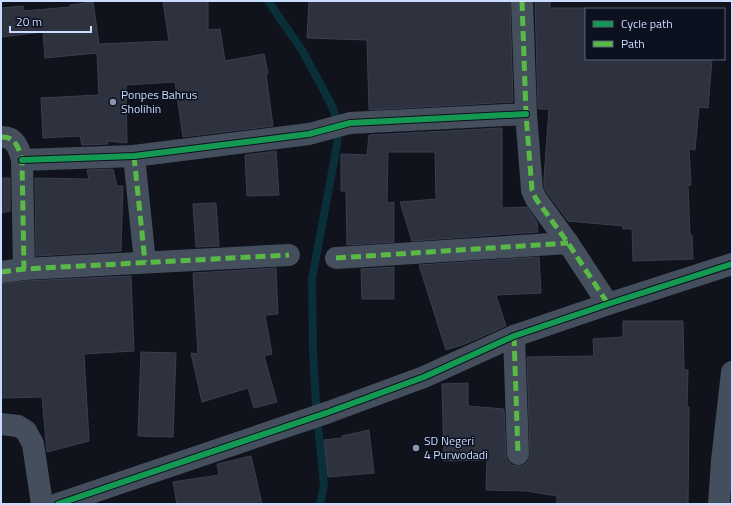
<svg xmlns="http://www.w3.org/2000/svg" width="733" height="505" viewBox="0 0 733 505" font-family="'Titillium Web',sans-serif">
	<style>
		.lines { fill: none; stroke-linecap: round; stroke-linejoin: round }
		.stream { stroke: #092f39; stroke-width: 8 }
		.building { fill: #2d323e; stroke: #3a3f50 }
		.minor { stroke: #454e5c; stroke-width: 22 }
		.quiet { stroke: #58b947; stroke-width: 5; stroke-dasharray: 10 5; stroke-linecap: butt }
		.cycleway-casing { stroke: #0c111f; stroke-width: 8 }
		.cycleway { stroke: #139951; stroke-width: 6 }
		.poi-dot { fill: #8996af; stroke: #0c111f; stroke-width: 1.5 }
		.labels { text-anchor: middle; stroke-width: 3; stroke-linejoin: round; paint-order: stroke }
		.poi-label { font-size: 12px; fill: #cadcff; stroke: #0c111f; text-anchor: start }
	</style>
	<rect width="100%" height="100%" fill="#10131b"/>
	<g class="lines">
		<!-- stream -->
		<path class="stream" d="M 268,1 L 302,50 L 331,104 L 338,122 L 337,145 L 312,279 L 313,351 L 316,405 L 324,486 L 320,504"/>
	</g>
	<!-- building -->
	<g class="building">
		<path d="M 163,1 L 208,1 L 208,30 L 220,29 L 225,61 L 264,54 L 268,73 L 266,74 L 273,126 L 183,137 L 175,82 L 126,85 L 127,143 L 107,141 L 108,144 L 82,145 L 80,136 L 43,138 L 41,98 L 99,95 L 97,53 L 45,58 L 43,32 L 1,37 L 1,8 L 23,6 L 24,11 L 70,7 L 70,5 L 93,2 L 99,44 L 169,41 Z"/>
		<path d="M 309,1 L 510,1 L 513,102 L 369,110 L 367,40 L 307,38 Z"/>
		<path d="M 535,1 L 550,1 L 550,8 L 586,8 L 586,59 L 712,59 L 708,108 L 699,107 L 695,150 L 689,149 L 691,185 L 688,185 L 690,235 L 692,235 L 693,259 L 633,261 L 632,229 L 623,229 L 623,226 L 568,221 L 547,193 L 544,187 L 544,178 L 549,109 L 538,109 Z"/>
		<path d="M 502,128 L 502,208 L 527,207 L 537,222 L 538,232 L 412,241 L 400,202 L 436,199 L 435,152 L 388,152 L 387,203 L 394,202 L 394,242 L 347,245 L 346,191 L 341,191 L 341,154 L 367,155 L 369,135 Z"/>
		<path d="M 276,151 L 279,195 L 247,196 L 245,155 Z"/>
		<path d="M 113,169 L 117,186 L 123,186 L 121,251 L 36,256 L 35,178 L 89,179 L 87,170 Z"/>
		<path d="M 1,178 L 10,178 L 10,211 L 1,213 Z"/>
		<path d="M 216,203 L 219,246 L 196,247 L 193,204 Z"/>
		<path d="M 539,257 L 541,293 L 496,295 L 506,326 L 465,344 L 446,350 L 419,265 Z"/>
		<path d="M 394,267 L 394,299 L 362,299 L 361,269 Z"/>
		<path d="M 276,268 L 278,314 L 265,315 L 272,354 L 264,356 L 277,402 L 254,408 L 248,388 L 202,402 L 191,353 L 198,354 L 193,273 Z"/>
		<path d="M 131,276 L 134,351 L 84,354 L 89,441 L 47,452 L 42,397 L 1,398 L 1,284 L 25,281 Z"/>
		<path d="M 623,321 L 683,321 L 684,370 L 688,370 L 687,407 L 689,407 L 688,504 L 557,504 L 557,496 L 526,491 L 486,490 L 487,460 L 444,461 L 442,384 L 468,383 L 468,406 L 504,409 L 506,454 L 507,460 L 512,465 L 519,466 L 524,465 L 529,460 L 530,454 L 527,357 L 594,356 L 593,339 L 623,337 Z"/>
		<path d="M 141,352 L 176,353 L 173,437 L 138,436 Z"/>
		<path d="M 369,430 L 374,473 L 328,477 L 324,440 L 342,438 L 342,436 Z"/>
		<path d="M 251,456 L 262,504 L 177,504 L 173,482 L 219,475 L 217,464 Z"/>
	</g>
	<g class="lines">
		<!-- minor -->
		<g class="minor">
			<path d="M 522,1 L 526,114 L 532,190 L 536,199 L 568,243 L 608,304"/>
			<path d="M 1,137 C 15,136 19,148 22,160 L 24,269"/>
			<path d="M 134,156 L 145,262"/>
			<path d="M 22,160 L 134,156 L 309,134 L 350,123 L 526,114"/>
			<path d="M 336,258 L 568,243"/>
			<path d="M 1,272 L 24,269 L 289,255"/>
			<path d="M 514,336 L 518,454"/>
			<path d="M 1,424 L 18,426 L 26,431 L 33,444 L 42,504"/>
			<path d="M 58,504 L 329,412 L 424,377 L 514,336 L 608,304 L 732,264"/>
			<path d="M 719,504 L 722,461 L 732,372"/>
		</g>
		<!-- quiet -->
		<g class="quiet">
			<path d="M 522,1 L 526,114 L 532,190 L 536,199 L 568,243 L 608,304"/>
			<path d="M 1,137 C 15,136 19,148 22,160 L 24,269"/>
			<path d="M 134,156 L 145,262"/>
			<path d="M 336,258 L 568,243"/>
			<path d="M 1,272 L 24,269 L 289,255"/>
			<path d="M 514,336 L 518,454"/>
		</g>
		<!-- cycleway casing -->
		<g class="cycleway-casing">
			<g id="cycleway">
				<path d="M 22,160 L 134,156 L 309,134 L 350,123 L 526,114"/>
				<path d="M 58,504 L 329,412 L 424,377 L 514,336 L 608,304 L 732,264"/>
			</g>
		</g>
		<!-- cycleway -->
		<use href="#cycleway" class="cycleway"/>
	</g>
	<!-- markers -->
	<g class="poi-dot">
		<circle cx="113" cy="102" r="4"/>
		<circle cx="416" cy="448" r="4"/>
	</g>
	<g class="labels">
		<!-- poi labels -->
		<g class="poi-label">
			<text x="121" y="99">Ponpes Bahrus<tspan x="121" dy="14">Sholihin</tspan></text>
			<text x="424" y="445">SD Negeri<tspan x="424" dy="14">4 Purwodadi</tspan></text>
		</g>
	</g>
	<!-- border -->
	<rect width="733" height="505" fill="none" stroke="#cadcff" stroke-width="4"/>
	<!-- legend -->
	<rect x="585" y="8" width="140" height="52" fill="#0c111f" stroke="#586279"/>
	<rect x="593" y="21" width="20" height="6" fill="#139951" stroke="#586279"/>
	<text x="621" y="28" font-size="12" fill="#cadcff">Cycle path</text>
	<rect x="593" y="41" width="20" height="6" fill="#58b947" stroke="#586279"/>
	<text x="621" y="48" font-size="12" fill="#cadcff">Path</text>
	<!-- scale -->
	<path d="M10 26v6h81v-6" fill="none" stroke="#cadcff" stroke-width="2"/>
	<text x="16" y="26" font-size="12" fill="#cadcff" stroke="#0c111f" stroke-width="3" paint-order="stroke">20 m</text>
</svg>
